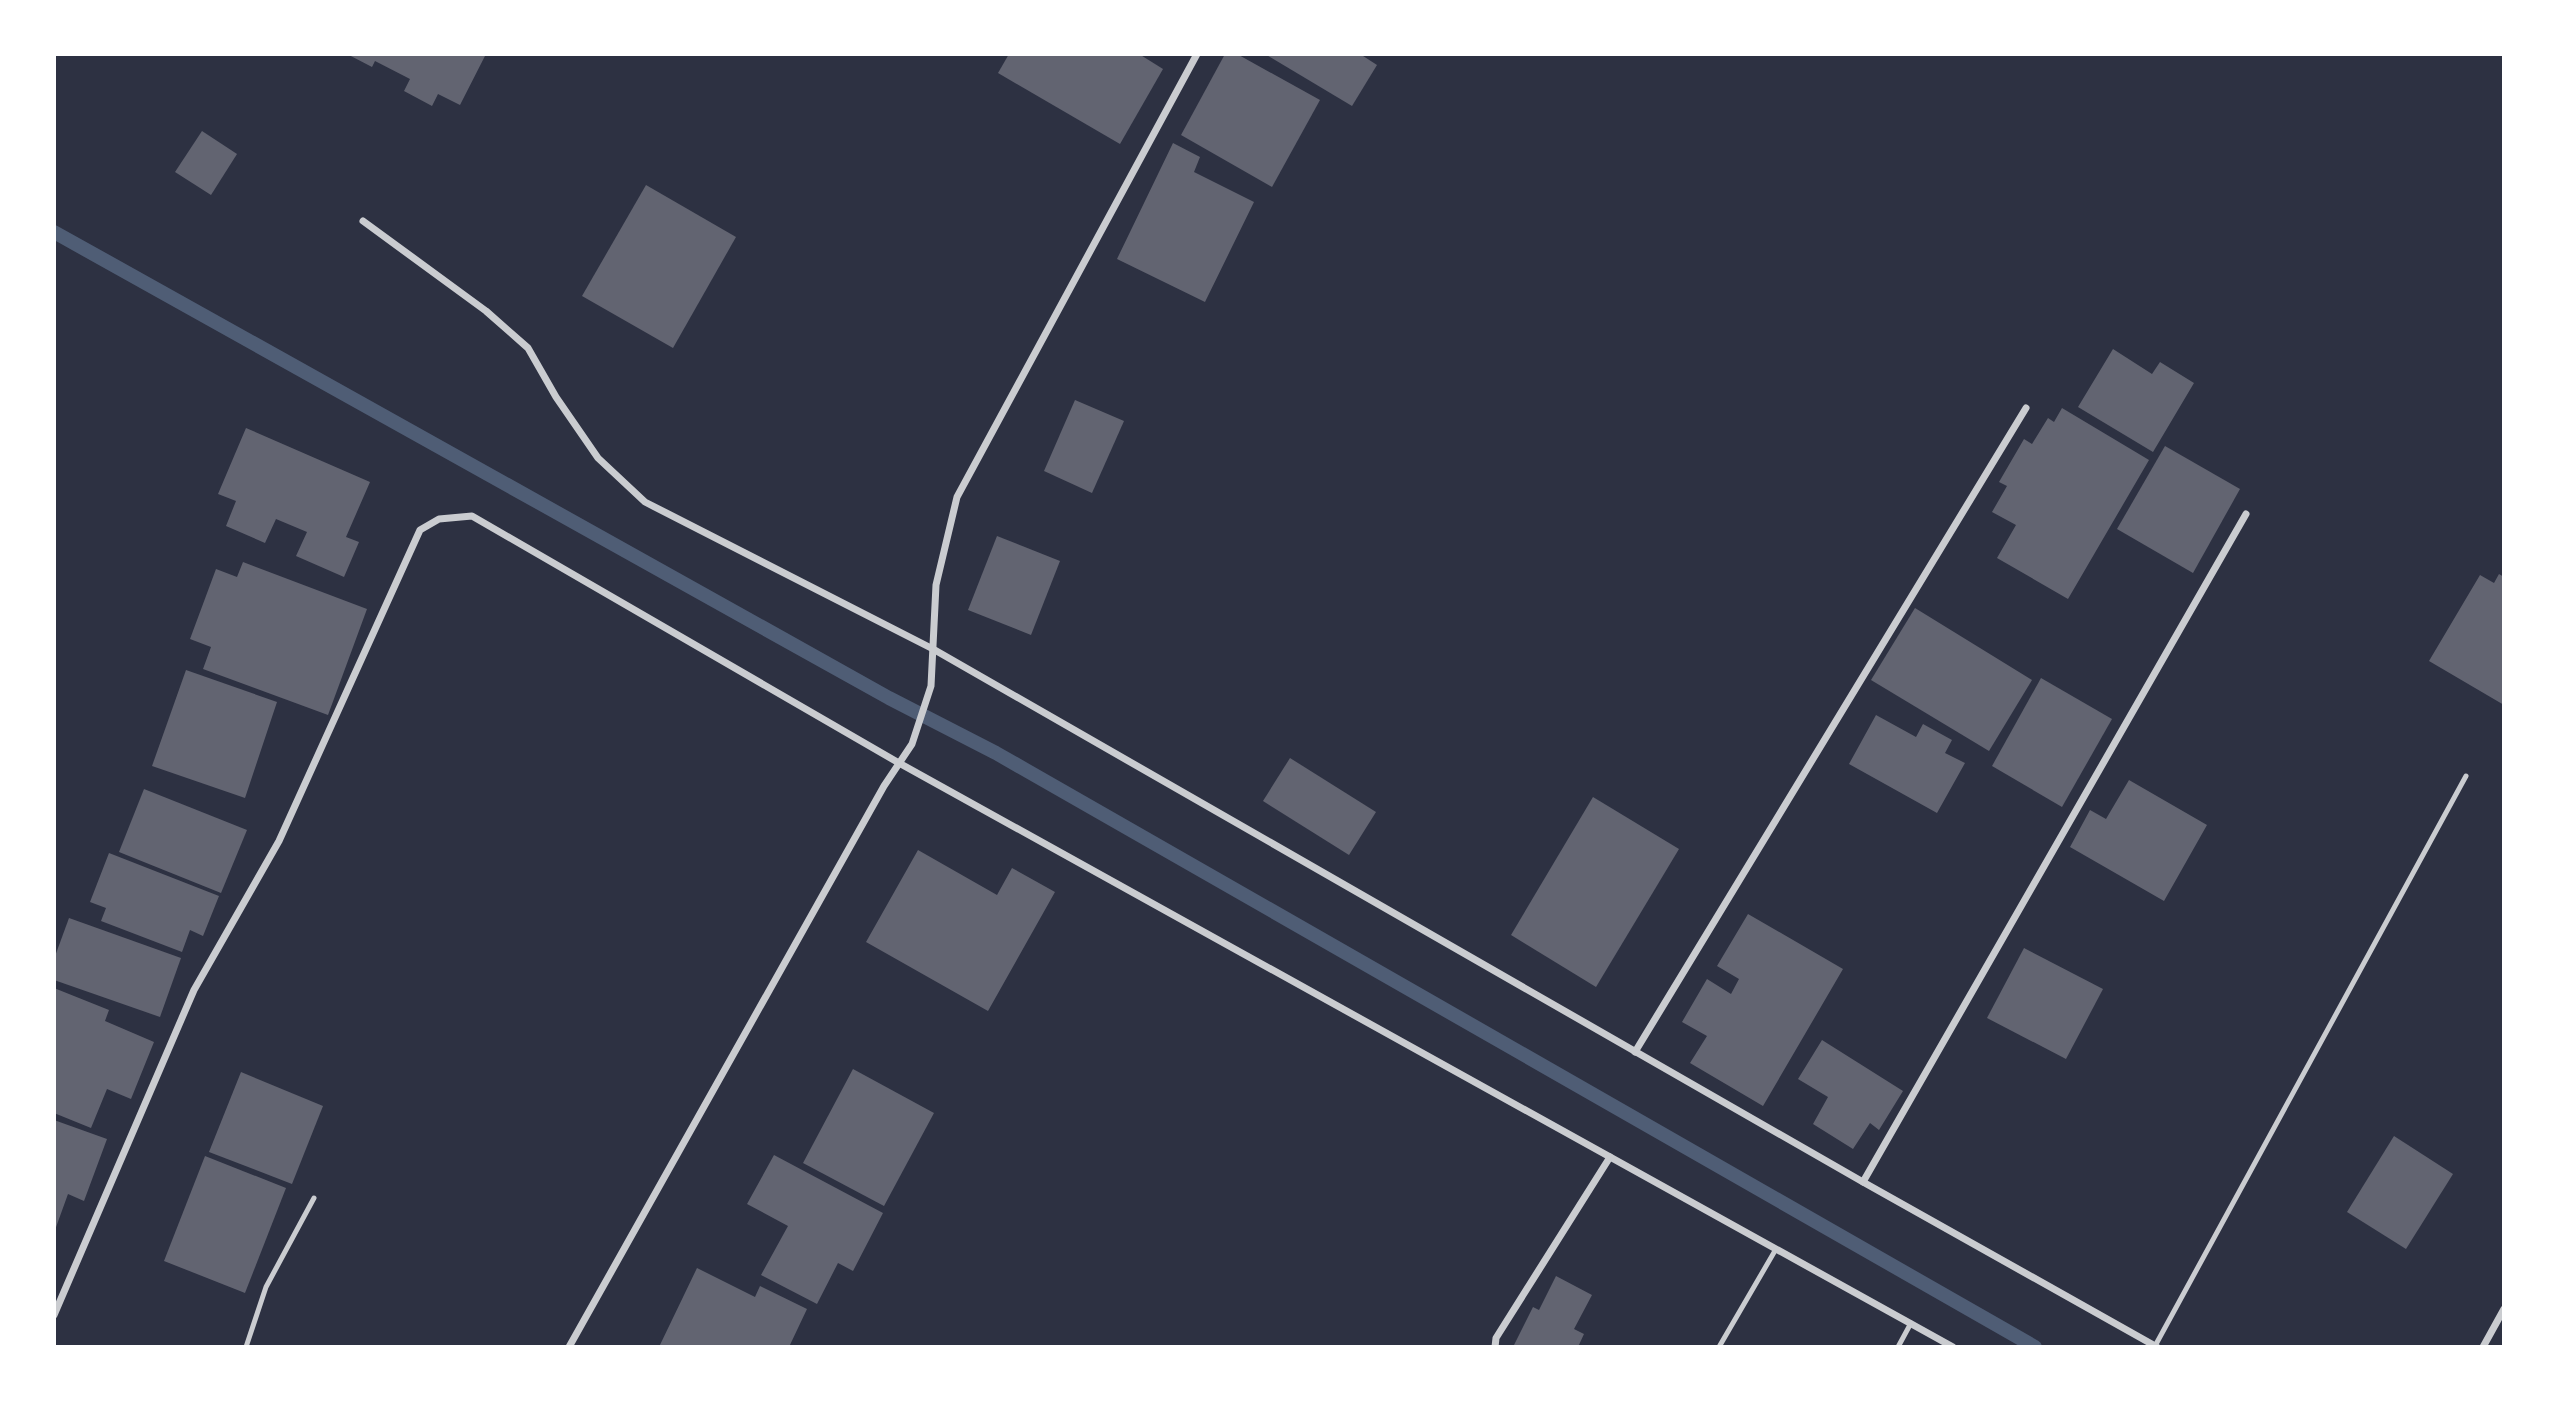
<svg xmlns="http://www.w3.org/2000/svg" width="2558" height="1401" viewBox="0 0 2558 1401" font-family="'PT Serif',serif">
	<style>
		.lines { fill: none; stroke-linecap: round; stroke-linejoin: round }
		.stream { stroke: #4f5d75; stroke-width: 14 }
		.building { fill: #626471 }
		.service { stroke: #caccd0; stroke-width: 5 }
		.minor { stroke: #caccd0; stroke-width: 7 }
	</style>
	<rect width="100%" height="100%" fill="#2d3142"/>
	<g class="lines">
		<!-- stream -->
		<path class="stream" d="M 54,232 L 889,698 L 996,753 L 2035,1347"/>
	</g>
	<!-- building -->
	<g class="building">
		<path d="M 347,54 L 486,54 L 460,105 L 438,94 L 432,106 L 404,91 L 410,79 L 375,61 L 372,67 Z"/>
		<path d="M 1009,54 L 1139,54 L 1163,69 L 1120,144 L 998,73 Z"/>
		<path d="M 1225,54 L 1237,54 L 1320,100 L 1272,187 L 1181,135 Z"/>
		<path d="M 1265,54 L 1360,54 L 1377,65 L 1352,106 Z"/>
		<path d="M 202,131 L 237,154 L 211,195 L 175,172 Z"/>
		<path d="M 1173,143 L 1200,157 L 1194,172 L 1254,202 L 1205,302 L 1117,259 Z"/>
		<path d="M 646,185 L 736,237 L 673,348 L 582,296 Z"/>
		<path d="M 2113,349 L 2152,374 L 2160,362 L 2194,383 L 2153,452 L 2078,407 Z"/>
		<path d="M 1075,400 L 1124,421 L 1092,493 L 1044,471 Z"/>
		<path d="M 2062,408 L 2149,460 L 2068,599 L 1997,558 L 2016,525 L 1992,512 L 2007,486 L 1999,482 L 2024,439 L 2032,444 L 2048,418 L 2054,422 Z"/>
		<path d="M 246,428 L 370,482 L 346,537 L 359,542 L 344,577 L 296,556 L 307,532 L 276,519 L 265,543 L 226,526 L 236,501 L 218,494 Z"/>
		<path d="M 2165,446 L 2240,489 L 2193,573 L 2117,529 Z"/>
		<path d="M 997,536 L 1060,561 L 1031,635 L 968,610 Z"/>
		<path d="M 243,562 L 367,609 L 328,715 L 203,669 L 211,647 L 190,639 L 216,569 L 237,577 Z"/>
		<path d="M 2499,574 L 2504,577 L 2504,705 L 2429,661 L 2480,575 L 2494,583 Z"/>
		<path d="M 1915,608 L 2032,680 L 1989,751 L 1871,680 Z"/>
		<path d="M 186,670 L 277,702 L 245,798 L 152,766 Z"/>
		<path d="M 2041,678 L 2112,719 L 2062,807 L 1992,766 Z"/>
		<path d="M 1876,715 L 1916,737 L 1923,724 L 1952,740 L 1945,753 L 1965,763 L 1937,813 L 1849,764 Z"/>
		<path d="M 1290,758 L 1376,812 L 1349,855 L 1263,801 Z"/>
		<path d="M 2129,780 L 2207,825 L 2164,901 L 2070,847 L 2090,810 L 2106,819 Z"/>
		<path d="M 144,789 L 247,830 L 221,893 L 119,852 Z"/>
		<path d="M 1593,797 L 1679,849 L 1596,987 L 1511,935 Z"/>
		<path d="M 918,850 L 997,895 L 1012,868 L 1055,892 L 988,1011 L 866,942 Z"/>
		<path d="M 109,853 L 219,896 L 203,936 L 190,930 L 182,952 L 101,921 L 106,908 L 90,902 Z"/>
		<path d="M 1748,914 L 1843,969 L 1763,1106 L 1690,1063 L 1707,1036 L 1682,1022 L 1707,979 L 1731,994 L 1739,979 L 1717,966 Z"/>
		<path d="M 69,918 L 181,958 L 160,1017 L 54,980 L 54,959 Z"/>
		<path d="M 2024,948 L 2103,989 L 2066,1059 L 1987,1018 Z"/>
		<path d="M 54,988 L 109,1010 L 105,1021 L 154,1042 L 131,1099 L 107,1089 L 91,1128 L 54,1113 Z"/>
		<path d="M 1822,1040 L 1903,1091 L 1879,1130 L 1870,1123 L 1853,1149 L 1813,1124 L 1828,1097 L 1798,1079 Z"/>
		<path d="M 853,1069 L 934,1113 L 884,1206 L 803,1163 Z"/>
		<path d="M 241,1072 L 323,1106 L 292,1184 L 209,1152 Z"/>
		<path d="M 54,1120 L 107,1139 L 84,1201 L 68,1194 L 55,1230 Z"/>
		<path d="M 2394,1136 L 2453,1174 L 2406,1249 L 2347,1212 Z"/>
		<path d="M 774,1155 L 883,1213 L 853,1271 L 838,1263 L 817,1304 L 761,1275 L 788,1226 L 747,1204 Z"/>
		<path d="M 205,1156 L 286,1188 L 245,1293 L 164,1261 Z"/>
		<path d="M 697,1268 L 755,1297 L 760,1286 L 807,1309 L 789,1347 L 659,1347 Z"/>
		<path d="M 1556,1276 L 1592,1295 L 1574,1329 L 1584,1334 L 1578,1347 L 1513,1347 L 1533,1307 L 1539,1310 Z"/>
	</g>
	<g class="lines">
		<!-- service -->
		<g class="service">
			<path d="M 2155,1346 L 2466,776"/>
			<path d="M 246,1347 L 266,1287 L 314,1198"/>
			<path d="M 1719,1347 L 1776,1249"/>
			<path d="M 1898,1347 L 1911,1323"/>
		</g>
		<!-- minor -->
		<g class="minor">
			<path d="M 363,221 L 486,311 L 528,348 L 556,397 L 598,458 L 645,502 L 933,649 L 1863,1182 L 2157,1347"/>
			<path d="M 1635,1052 L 2026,408"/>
			<path d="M 1863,1182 L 2246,514"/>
			<path d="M 54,1315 L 194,990 L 279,841 L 420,530 L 439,519 L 472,516 L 899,763 L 1953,1347"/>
			<path d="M 569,1347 L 884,786 L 912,744 L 931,686 L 936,585 L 957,497 L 1197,54"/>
			<path d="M 1495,1347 L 1496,1338 L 1610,1157"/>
			<path d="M 2483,1347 L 2504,1309"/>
		</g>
	</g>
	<!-- border -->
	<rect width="2558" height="1401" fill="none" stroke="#ffffff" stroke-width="112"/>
</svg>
